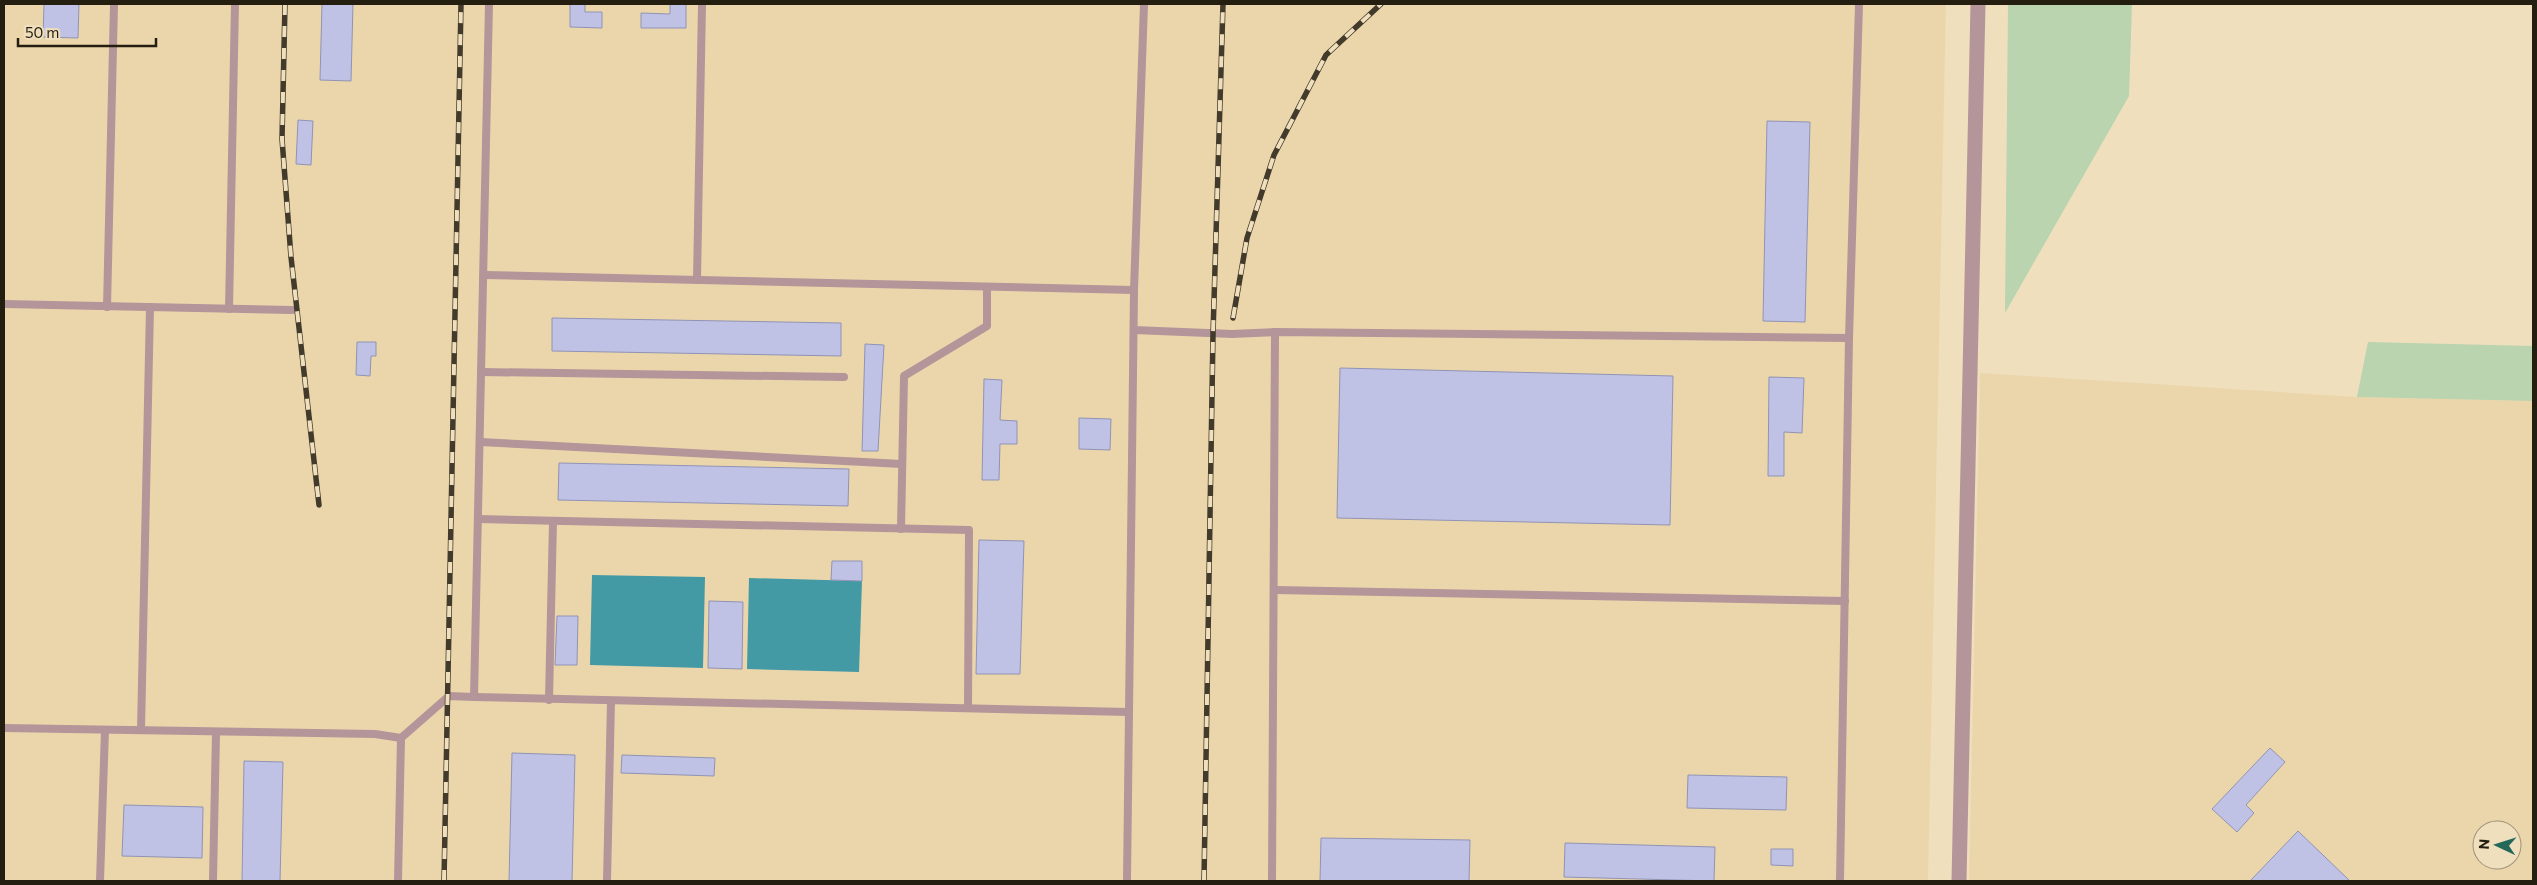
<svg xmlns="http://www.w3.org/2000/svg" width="2537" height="885" viewBox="0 0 2537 885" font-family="Commissioner,sans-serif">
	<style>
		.built { fill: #ebd6ac; fill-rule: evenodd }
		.green { fill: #b9d4ae }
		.water { fill: #439aa5 }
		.building { fill: #bfc2e5; stroke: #9093b4 }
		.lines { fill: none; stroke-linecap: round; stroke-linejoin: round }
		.lane { stroke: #b49599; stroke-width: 8 }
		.street { stroke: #b49599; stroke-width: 15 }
		.rail-casing { stroke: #423a2a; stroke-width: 5.5 }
		.rail { stroke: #f0dfbd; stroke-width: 4; stroke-dasharray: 11; stroke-linecap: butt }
	</style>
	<rect width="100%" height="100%" fill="#f0dfbd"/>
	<!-- built -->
	<g class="built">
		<path d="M 4,4 L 1946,4 L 1928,881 L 4,881 Z"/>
		<path d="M 1980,373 L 2357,397 L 2533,401 L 2533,881 L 1969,881 ZM 2482,830 L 2512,830 L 2512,860 L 2482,860 Z"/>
	</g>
	<!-- green -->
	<g class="green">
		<path d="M 2008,4 L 2132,4 L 2129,96 L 2005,313 Z"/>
		<path d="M 2368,342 L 2533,346 L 2533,401 L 2357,397 Z"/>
	</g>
	<!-- water -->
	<g class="water">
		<path d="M 592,575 L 705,577 L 703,668 L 590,665 Z"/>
		<path d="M 749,578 L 862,581 L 859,672 L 747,669 Z"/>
	</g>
	<!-- building -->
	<g class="building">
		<path d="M 44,4 L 79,4 L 78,38 L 43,37 Z"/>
		<path d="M 322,4 L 353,4 L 351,81 L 320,80 Z"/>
		<path d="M 570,4 L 585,4 L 585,12 L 602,12 L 602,28 L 570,27 Z"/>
		<path d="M 670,4 L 686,4 L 686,28 L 641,28 L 641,13 L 670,14 Z"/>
		<path d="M 298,120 L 313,121 L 311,165 L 296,164 Z"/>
		<path d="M 1767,121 L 1810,122 L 1805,322 L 1763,321 Z"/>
		<path d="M 552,318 L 841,323 L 841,356 L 552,351 Z"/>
		<path d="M 357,342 L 376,342 L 376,356 L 371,356 L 370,376 L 356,375 Z"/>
		<path d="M 865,344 L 884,345 L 878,451 L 862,451 Z"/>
		<path d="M 1340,368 L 1673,376 L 1670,525 L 1337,518 Z"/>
		<path d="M 1769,377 L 1804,378 L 1802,433 L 1784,432 L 1784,476 L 1768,476 Z"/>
		<path d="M 984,379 L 1002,380 L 1000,420 L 1017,421 L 1017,444 L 1000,444 L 999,480 L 982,480 Z"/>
		<path d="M 1079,418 L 1111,419 L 1110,450 L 1079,449 Z"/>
		<path d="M 559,463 L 849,469 L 848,506 L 558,500 Z"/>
		<path d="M 979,540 L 1024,541 L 1020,674 L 976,674 Z"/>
		<path d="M 832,561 L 862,561 L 862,581 L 831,580 Z"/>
		<path d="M 709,601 L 743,602 L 742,669 L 708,668 Z"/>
		<path d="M 557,616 L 578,616 L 577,665 L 555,665 Z"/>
		<path d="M 2270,748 L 2285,762 L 2246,805 L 2254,813 L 2237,832 L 2212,809 Z"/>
		<path d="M 512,753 L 575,755 L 572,881 L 509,881 Z"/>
		<path d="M 622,755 L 715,758 L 714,776 L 621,773 Z"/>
		<path d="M 244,761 L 283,762 L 280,881 L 242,881 Z"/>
		<path d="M 1688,775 L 1787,777 L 1786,810 L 1687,808 Z"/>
		<path d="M 124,805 L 203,807 L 202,858 L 122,856 Z"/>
		<path d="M 2298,831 L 2350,881 L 2250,881 Z"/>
		<path d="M 1321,838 L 1470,840 L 1469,881 L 1320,881 Z"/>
		<path d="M 1565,843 L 1715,847 L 1714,881 L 1564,877 Z"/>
		<path d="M 1771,849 L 1793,849 L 1793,866 L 1771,865 Z"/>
	</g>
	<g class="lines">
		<!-- lane -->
		<g class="lane">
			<path d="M 485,275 L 1134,290"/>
			<path d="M 697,280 L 702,4"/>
			<path d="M 4,304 L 292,310"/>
			<path d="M 107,307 L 114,4"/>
			<path d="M 229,309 L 235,4"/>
			<path d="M 1134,330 L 1232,334 L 1275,332 L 1849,338"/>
			<path d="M 482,372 L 844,377"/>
			<path d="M 480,442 L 902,464"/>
			<path d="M 478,519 L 969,530 L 968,708"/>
			<path d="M 901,529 L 904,376 L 987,326 L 987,287"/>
			<path d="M 1275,590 L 1845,601"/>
			<path d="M 474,697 L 1129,712"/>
			<path d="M 549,700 L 553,521"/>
			<path d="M 4,728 L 375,734 L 401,738"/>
			<path d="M 141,730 L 150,307"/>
			<path d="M 100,881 L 105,730"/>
			<path d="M 213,881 L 216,733"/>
			<path d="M 398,881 L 401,738 L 449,696 L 474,697 L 489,4"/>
			<path d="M 607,881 L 611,701"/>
			<path d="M 1127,881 L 1134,290 L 1144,4"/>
			<path d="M 1272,881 L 1275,332"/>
			<path d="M 1840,881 L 1849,338 L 1859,4"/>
		</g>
		<!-- street -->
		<path class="street" d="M 1959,881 L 1978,4"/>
		<!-- rail casing -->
		<g class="rail-casing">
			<g id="rail">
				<path d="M 285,4 L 282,139 L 291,257 L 319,505"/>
				<path d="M 1233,318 L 1247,238 L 1274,155 L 1326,55 L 1381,4"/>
				<path d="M 444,881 L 461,4"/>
				<path d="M 1204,881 L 1213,334 L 1223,4"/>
			</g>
		</g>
		<!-- rail -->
		<use href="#rail" class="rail"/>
	</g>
	<!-- border -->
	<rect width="2537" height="885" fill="none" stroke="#241e11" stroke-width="10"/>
	<!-- north arrow -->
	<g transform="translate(2497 845) rotate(274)"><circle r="24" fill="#f0dfbd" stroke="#9e9278"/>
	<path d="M0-4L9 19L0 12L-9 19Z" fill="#246859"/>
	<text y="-8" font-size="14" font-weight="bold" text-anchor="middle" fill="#241e11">N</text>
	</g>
	<!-- scale -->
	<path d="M18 38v8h138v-8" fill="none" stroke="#241e11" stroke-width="2.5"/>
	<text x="25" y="38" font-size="15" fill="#241e11" stroke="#f0dfbd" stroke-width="4" paint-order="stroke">50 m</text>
</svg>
